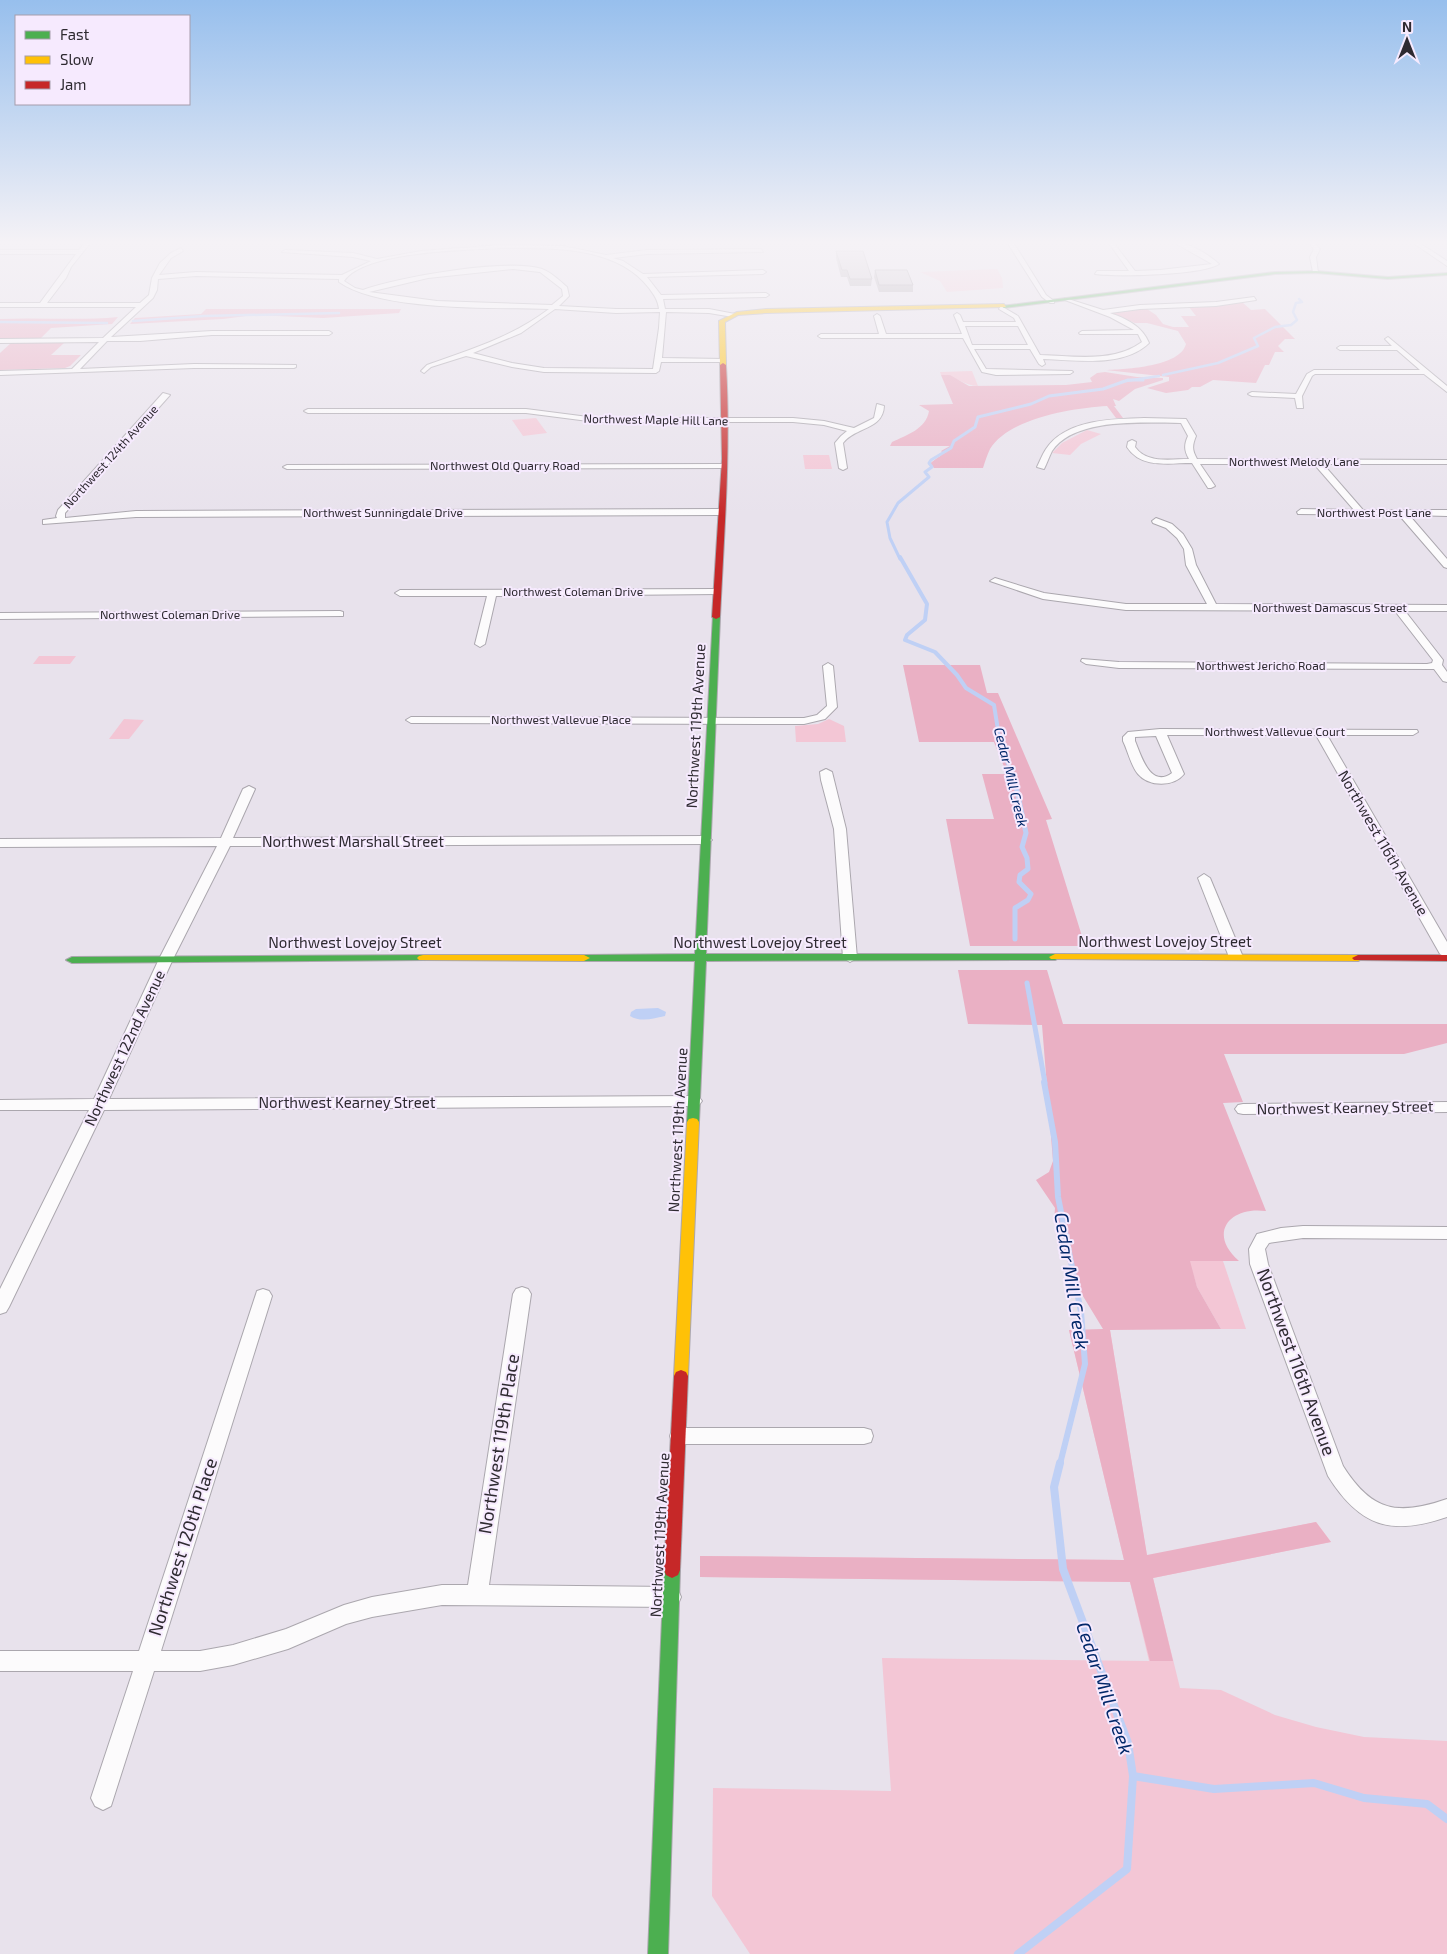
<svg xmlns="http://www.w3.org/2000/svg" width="1447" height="1954" viewBox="0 0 1447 1954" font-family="'Exo 2',sans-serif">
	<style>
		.green { fill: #f3c6d5 }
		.forest { fill: #eab0c4 }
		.water { fill: #bfd0f5 }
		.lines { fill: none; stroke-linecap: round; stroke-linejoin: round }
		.stream-far5 { stroke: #bfd0f5; stroke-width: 2.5 }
		.stream-far4 { stroke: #bfd0f5; stroke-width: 3 }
		.stream-far3 { stroke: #bfd0f5; stroke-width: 4 }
		.stream-far2 { stroke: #bfd0f5; stroke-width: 5 }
		.stream-far1 { stroke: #bfd0f5; stroke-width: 6 }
		.stream { stroke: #bfd0f5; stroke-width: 8 }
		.street-casing { stroke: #aba7ae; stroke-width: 2 }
		.fast-casing { stroke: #aba7ae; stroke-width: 2 }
		.slow-casing { stroke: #aba7ae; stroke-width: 2 }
		.jam-casing { stroke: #aba7ae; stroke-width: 2 }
		.street { fill: #fcfbfc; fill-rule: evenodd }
		.fast { fill: #4caf50; fill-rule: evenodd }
		.slow { fill: #ffc107; fill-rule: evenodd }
		.jam { fill: #c62828; fill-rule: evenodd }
		.wall { fill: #aba5ab }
		.building { fill: #c7c0c7; stroke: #8b868b }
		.labels { text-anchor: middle; stroke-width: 4; stroke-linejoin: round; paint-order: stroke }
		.far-street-label { font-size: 12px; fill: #2e2a31; stroke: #f6eafe }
		.far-water-label { font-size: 14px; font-style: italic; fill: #012769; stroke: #f6eafe }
		.street-label { font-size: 15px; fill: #2e2a31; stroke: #f6eafe }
		.near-street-label { font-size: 18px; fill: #2e2a31; stroke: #f6eafe }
		.near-water-label { font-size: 19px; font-style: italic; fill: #012769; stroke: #f6eafe }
	</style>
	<rect width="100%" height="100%" fill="#e8e2ec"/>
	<!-- green -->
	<g class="green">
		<path d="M 997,269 L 1002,278 L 1003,288 L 947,292 L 940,281 L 920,272 Z"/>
		<path d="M 972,371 L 978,386 C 964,386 955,375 941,375 L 940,372 Z"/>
		<path d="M 536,418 L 547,433 L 523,436 L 512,420 Z"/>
		<path d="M 1087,430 L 1101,434 L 1081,444 L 1070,455 L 1052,453 L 1062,443 Z"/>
		<path d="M 803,455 L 829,455 L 832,469 L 805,469 Z"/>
		<path d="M 39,656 L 76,656 L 70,664 L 33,664 Z"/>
		<path d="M 124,719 L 144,720 L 129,739 L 109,739 Z"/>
		<path d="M 829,719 L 844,726 L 846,742 L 796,742 L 795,726 L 818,724 Z"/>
		<path d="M 1189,1261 L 1223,1261 L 1246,1329 L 1221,1329 L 1197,1287 Z"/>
		<path d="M 1069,1330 L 1110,1330 L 1147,1556 L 1316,1522 L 1331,1542 L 1153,1578 L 1180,1688 L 1221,1690 L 1275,1715 L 1316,1727 L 1364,1737 L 1447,1741 L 1447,1954 L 750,1954 L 712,1896 L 713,1788 L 891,1791 L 882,1658 L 1149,1661 L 1130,1582 L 700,1577 L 700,1556 L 1124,1560 Z"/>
	</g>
	<!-- forest -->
	<g class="forest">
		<path d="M 1242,302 L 1251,310 L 1265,309 L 1295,339 L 1285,339 L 1278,346 L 1284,352 L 1275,352 L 1269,365 L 1265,365 L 1256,383 L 1213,380 L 1200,387 L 1192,387 L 1188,390 L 1166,393 L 1147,388 L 1169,381 L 1169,377 L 1106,370 C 1126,369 1180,367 1186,344 L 1178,331 L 1147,323 L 1135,323 L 1111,313 L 1144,307 L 1156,315 L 1163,324 L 1173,327 L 1189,327 L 1181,316 L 1196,316 L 1189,307 Z"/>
		<path d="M 206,309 L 401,309 L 399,313 L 323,318 L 254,315 L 223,319 L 130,324 L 135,318 L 201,314 Z"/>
		<path d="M 118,317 L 112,324 L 51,328 L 40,339 L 0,339 L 0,319 C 40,317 78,321 118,317 Z"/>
		<path d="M 11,343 L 64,343 L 51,355 L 81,355 L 70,366 L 65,368 L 0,370 L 0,353 Z"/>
		<path d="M 1105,372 L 1137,377 L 1163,378 L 1163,380 L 1135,389 L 1119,401 L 1113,399 L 1116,406 L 1114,406 L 1123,418 L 1116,418 L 1107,406 C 1073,408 1009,418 990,449 C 987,455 985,462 983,468 L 934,468 L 930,464 C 934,459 939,458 943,453 L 941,451 L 950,446 L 890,446 L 892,442 C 907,435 926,429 929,411 L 919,405 L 953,404 L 941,375 L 950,375 L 969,386 L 1066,385 L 1092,382 L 1090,378 L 1097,373 Z"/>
		<path d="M 903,665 L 980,665 L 987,693 L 998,693 L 1052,819 L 1046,820 L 1085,946 L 970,946 L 946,819 L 994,819 L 982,774 L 1007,774 L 994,742 L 919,742 Z"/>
		<path d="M 958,970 L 1047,970 L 1063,1024 L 1447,1024 L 1447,1043 L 1404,1054 L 1224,1054 L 1243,1102 L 1223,1103 L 1266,1211 C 1230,1206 1207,1233 1239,1261 L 1190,1261 L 1197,1287 L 1221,1329 L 1110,1330 L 1147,1555 L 1316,1522 L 1331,1542 L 1153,1578 L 1173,1661 L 1150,1661 L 1130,1582 L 700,1577 L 700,1556 L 1124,1560 L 1069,1330 L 1103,1329 L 1075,1283 L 1064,1250 L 1070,1235 L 1054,1221 L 1055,1208 L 1036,1180 L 1049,1172 L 1053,1161 L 1042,1025 L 968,1024 Z"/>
	</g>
	<!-- water -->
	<path class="water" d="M 658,1008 L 666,1012 L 665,1016 C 655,1018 641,1023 630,1016 L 631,1012 L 636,1009 Z"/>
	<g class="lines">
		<!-- stream-far5 -->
		<g class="stream-far5">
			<path d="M 133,321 L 204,316 L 339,313"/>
			<path d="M 0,322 L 107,323"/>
			<path d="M 1163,375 L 1218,363 L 1258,346 L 1254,338 L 1275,327 L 1291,325 L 1297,320 L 1293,312 L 1296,303 L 1302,302 L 1299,299"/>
			<path d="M 1126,381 L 1159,376"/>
		</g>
		<!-- stream-far4 -->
		<path class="stream-far4" d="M 900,559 L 890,538 L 887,522 L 898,503 L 929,477 L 925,472 L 932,467 L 929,463 L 931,460 L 951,448 L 954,441 L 975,427 L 978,417 L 1031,404 L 1049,396 L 1103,389 L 1128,380 L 1143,380"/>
		<!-- stream-far3 -->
		<path class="stream-far3" d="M 900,557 L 927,604 L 925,620 L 907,635 L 905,640 L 935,652 L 957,675 L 966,688 L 994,705 L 1001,749 L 1013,774 L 1016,788"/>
		<!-- stream-far2 -->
		<g class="stream-far2">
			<path d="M 1015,939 L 1015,908 L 1028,900 L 1031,894 L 1019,882 L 1020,875 L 1028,869 L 1027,858 L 1022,847 L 1026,833 L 1016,786"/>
			<path d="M 1027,983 L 1045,1083"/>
		</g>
		<!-- stream-far1 -->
		<path class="stream-far1" d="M 1044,1082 L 1055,1142 L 1058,1197 L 1081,1312 L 1085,1364 L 1060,1464"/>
		<!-- stream -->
		<g class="stream">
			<path d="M 1133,1776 L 1214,1789 L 1314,1783 L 1364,1798 L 1427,1804 L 1447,1819"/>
			<path d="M 1018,1954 L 1127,1869 L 1133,1776 L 1128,1743 L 1063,1569 L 1054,1487 L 1060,1463"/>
		</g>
		<!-- street casing -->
		<g class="street-casing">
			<g id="street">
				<path d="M 86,242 L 91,242 L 71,267 L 66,278 L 47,303 L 140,303 L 149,295 L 152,278 L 160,263 L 171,253 L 181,248 L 183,251 L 171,258 L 159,275 L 196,272 L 342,275 L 371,261 L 353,257 L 282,252 L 285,250 L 353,253 L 377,259 L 421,251 L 501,245 L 563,246 L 606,255 L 647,250 L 761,249 L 763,252 L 647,254 L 613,258 L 623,261 L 643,274 L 763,270 L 766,272 L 763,274 L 647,277 L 661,295 L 766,293 L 769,295 L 766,297 L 663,299 L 665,309 L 709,309 L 735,314 L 735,316 L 733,317 L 709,313 L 666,312 L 662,358 L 725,359 L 725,361 L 723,362 L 661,362 L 659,371 L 656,373 L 544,372 L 512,367 L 466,356 L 431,367 L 424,373 L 421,371 L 427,365 C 470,350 512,337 549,309 C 495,307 382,312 339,282 L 339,279 L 196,276 L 158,279 L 157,290 L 153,298 L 111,337 L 212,331 L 329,331 L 332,333 L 329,335 L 212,335 L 140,341 L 107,341 L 80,369 L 194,364 L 296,365 L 296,367 L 294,368 L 194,368 L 0,375 L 0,371 L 72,369 L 99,342 L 0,343 L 0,339 L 103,338 L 136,307 L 0,307 L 0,303 L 40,303 L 76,254 L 0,254 L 0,250 L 79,250 ZM 501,248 C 550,248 616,245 649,288 C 654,295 658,300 659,309 L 616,309 L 559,306 L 569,296 L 567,287 C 560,281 551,272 542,269 C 508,258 398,277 363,290 L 355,288 L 344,281 C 364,251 466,250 501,248 ZM 513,269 L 540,272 L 562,289 L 563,296 L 552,305 L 437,301 L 369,292 L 428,278 ZM 555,309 L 616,313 L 660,312 L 659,328 L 653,369 L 544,368 L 512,363 L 473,353 L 521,333 Z"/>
				<path d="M 1007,242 L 1013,242 L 1046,295 L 1054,301 L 1054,303 L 1050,303 L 1042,297 Z"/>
				<path d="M 1108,242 L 1113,242 L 1135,271 L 1160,270 L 1212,264 L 1173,242 C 1188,242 1208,254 1219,264 C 1203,275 1117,277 1095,274 L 1097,271 L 1129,271 Z"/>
				<path d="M 1308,242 L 1313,242 L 1320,249 L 1316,257 L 1318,273 L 1313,272 L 1310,257 L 1314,249 Z"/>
				<path d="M 1412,242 L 1418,242 L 1447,261 L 1447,266 Z"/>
				<path d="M 1254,297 L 1256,300 L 1216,306 L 1140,309 L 1110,313 C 1127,319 1142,326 1149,343 C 1123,368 1076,360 1043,359 L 1045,364 L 1042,366 L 1039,364 L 1030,349 L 974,349 L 986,369 L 1072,371 L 1073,372 L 1070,374 L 996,375 L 982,372 L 963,338 L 821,338 L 818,336 L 821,334 L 879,334 L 874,316 L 877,314 L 880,316 L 886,334 L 962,334 L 954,315 L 957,313 L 960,315 L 963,322 L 1016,322 L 1014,318 L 999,309 L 1001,306 L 1018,316 L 1040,355 C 1074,356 1114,363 1142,342 L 1138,334 L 1080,334 L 1079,333 L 1082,331 L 1134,330 L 1110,317 L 1065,300 L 1065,298 L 1103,310 L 1140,305 L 1216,302 ZM 965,326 L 1018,326 L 1028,345 L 972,345 Z"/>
				<path d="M 1388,337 L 1447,386 L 1447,392 L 1424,374 L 1315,374 L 1312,376 L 1302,396 L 1303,408 L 1297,408 L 1295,398 L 1252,396 L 1248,394 L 1252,392 L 1296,394 L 1307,374 L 1314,370 L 1420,370 L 1397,350 L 1340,350 L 1337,348 L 1340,346 L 1392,346 L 1385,339 Z"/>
				<path d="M 163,393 L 170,395 L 65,513 L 65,518 L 136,511 L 721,509 L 725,512 L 721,515 L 136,517 L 43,524 L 43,520 L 57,518 L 56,516 L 58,510 Z"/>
				<path d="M 877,404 L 884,406 C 883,430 855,427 843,443 L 847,468 L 843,470 L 839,468 L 835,443 L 841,436 L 847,431 L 824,425 L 793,422 L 596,422 L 526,413 L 308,413 L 304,411 L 308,409 L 526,409 L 596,418 L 793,418 L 824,421 L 854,428 L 874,418 Z"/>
				<path d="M 1144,418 L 1186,419 L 1196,436 C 1192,446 1192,450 1197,459 L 1447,460 L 1447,464 L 1323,464 L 1363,510 L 1447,510 L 1447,516 L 1409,515 L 1447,559 L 1447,568 L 1444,567 L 1399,515 L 1298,514 L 1297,512 L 1301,509 L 1354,510 L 1314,464 L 1200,464 L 1215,486 L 1211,488 L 1208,488 L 1192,463 C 1169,463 1141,469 1127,447 L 1128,442 L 1132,440 L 1136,442 L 1135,447 C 1147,464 1171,459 1189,459 C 1184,450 1184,445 1188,436 L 1181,423 C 1145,423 1075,417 1052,451 C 1049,457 1047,463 1044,469 L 1037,467 C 1040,461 1042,455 1046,449 C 1066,419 1113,419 1144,418 Z"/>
				<path d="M 723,464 L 727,466 L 726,468 L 287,469 L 283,467 L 287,465 Z"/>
				<path d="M 1156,518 L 1172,524 L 1183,534 L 1192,549 L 1196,565 L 1216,604 L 1447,605 L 1447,611 L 1405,611 L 1443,660 L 1442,665 L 1447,672 L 1447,682 L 1443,681 L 1434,669 L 1119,668 L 1086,664 L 1081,661 L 1082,659 L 1119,662 L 1427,664 L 1432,663 L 1433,660 L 1395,611 L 1126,610 L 1043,599 L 990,581 L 995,578 L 1044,593 L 1126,604 L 1207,604 L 1186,565 L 1184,549 L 1177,538 L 1166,528 L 1153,523 L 1152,521 Z"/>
				<path d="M 717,589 L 720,590 L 720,594 L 496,596 L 485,644 L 480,647 L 475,644 L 487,596 L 400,596 L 395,593 L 400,590 Z"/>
				<path d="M 340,611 L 343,612 L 343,616 L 0,619 L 0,613 Z"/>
				<path d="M 828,663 L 833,666 L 837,707 L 825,719 L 804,724 L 411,723 L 406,720 L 411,717 L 804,718 L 817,715 L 827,706 L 823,666 Z"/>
				<path d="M 1160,729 L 1417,730 L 1418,732 L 1413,735 L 1327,735 L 1447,942 L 1447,958 L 1440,954 L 1316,735 L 1167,735 L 1184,774 C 1174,787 1149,787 1138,774 C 1131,766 1128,751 1123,741 L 1123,737 L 1128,732 ZM 1156,736 L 1172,773 C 1150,789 1141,755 1135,741 L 1135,737 Z"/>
				<path d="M 826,769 L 832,772 L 846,829 L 857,958 L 850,962 L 843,958 L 834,829 L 821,780 L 820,772 Z"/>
				<path d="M 249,786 L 255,789 L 233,838 L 706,836 L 712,840 L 706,844 L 230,846 L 173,959 L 109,1099 L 694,1096 L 699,1097 L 702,1101 L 699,1105 L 694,1106 L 104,1110 L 9,1307 L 6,1312 L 0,1314 L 0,1289 L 89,1110 L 0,1110 L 0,1100 L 94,1099 L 159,959 L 217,846 L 0,847 L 0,839 L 221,838 L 243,789 Z"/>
				<path d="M 1204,874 L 1210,878 L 1243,957 L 1241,960 L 1231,960 L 1229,957 L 1198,878 Z"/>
				<path d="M 1447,1102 L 1447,1112 L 1243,1114 L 1238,1113 L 1235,1109 L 1238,1105 L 1243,1104 Z"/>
				<path d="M 1303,1226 L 1447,1227 L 1447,1239 L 1303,1238 L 1269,1243 L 1265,1249 L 1268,1264 L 1343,1466 C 1372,1512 1398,1516 1447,1499 L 1447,1517 C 1391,1536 1360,1527 1328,1476 L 1250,1264 L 1249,1249 L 1257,1234 L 1281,1228 Z"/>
				<path d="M 522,1287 L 528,1289 L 531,1294 L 489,1585 L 671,1587 L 678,1590 L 681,1597 L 678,1604 L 671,1607 L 442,1605 L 372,1617 L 346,1624 L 288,1649 L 233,1665 L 200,1671 L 154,1671 L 111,1806 L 103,1810 L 95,1806 L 91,1798 L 133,1671 L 0,1671 L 0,1651 L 139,1651 L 257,1291 L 263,1289 L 269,1291 L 272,1296 L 161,1651 L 200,1651 L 233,1645 L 286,1629 L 344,1605 L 372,1597 L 442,1585 L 468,1585 L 513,1294 L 516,1289 Z"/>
				<path d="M 679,1428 L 864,1428 L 871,1430 L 873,1436 L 871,1442 L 864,1444 L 679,1444 L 672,1442 L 670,1436 L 672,1430 Z"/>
			</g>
		</g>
		<!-- fast casing -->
		<g class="fast-casing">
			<g id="fast">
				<path d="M 1316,271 L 1388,277 L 1447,273 L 1447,275 L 1388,279 L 1316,273 L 1275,274 L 1004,308 L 1001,306 L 1275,272 Z"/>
				<path d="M 713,615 L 720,617 L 706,954 L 1055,954 L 1061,957 L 1055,960 L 706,961 L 699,1122 L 697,1125 L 689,1125 L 687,1122 L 695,961 L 584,961 L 578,958 L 584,955 L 695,954 Z"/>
				<path d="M 423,955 L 427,956 L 429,958 L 427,960 L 72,963 L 66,960 L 72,957 Z"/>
				<path d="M 672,1562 L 678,1565 L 680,1570 L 668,1954 L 648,1954 L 664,1570 L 666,1565 Z"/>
			</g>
		</g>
		<!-- slow casing -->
		<g class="slow-casing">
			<g id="slow">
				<path d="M 1004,304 L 1006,307 L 766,313 L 738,315 L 725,322 L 726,365 L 723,367 L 720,365 L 719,321 L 737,312 L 766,309 Z"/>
				<path d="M 1055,954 L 1358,955 L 1364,958 L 1358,961 L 1051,959 L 1049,957 Z"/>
				<path d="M 423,955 L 584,955 L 590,958 L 584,961 L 419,960 L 417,958 L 419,956 Z"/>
				<path d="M 693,1118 L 697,1119 L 699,1122 L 688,1376 L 686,1380 L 681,1382 L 676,1380 L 674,1376 L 687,1122 L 689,1119 Z"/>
			</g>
		</g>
		<!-- jam casing -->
		<g class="jam-casing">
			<g id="jam">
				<path d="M 723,363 L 726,365 C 731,449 724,533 720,617 L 716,619 L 712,617 L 722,459 L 720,365 Z"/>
				<path d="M 1358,955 L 1447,955 L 1447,961 L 1354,960 L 1352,958 Z"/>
				<path d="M 681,1370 L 686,1372 L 688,1376 L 680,1570 L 678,1575 L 672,1578 L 666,1575 L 664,1570 L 674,1376 L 676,1372 Z"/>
			</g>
		</g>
		<!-- street -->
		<use href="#street" class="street"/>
		<!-- fast -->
		<use href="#fast" class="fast"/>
		<!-- slow -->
		<use href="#slow" class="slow"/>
		<!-- jam -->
		<use href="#jam" class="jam"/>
	</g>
	<!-- wall -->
	<g class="wall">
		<path d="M 836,251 L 872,279 L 871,286 L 850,286 L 847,277 L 841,277 L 836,258 Z"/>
		<path d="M 875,270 L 913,285 L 913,292 L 879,292 L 874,277 Z"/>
	</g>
	<!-- building -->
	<g class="building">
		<path d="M 836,251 L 863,251 L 872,279 L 850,279 L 847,270 L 842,270 Z"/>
		<path d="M 875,270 L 907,270 L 913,285 L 879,285 Z"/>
	</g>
	<!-- sky -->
	<linearGradient id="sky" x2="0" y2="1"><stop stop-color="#97bfed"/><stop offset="0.47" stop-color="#f5f2f6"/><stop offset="1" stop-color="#f5f2f6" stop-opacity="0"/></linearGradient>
	<rect width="1447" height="516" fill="url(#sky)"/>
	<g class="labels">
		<!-- far-street labels -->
		<g class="far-street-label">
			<text transform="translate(656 420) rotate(1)" y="4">Northwest Maple Hill Lane</text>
			<text transform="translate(111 457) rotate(-48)" y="4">Northwest 124th Avenue</text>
			<text x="1294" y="466">Northwest Melody Lane</text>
			<text x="505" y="470">Northwest Old Quarry Road</text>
			<text x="383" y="517">Northwest Sunningdale Drive</text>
			<text x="1374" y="517">Northwest Post Lane</text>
			<text x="573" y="596">Northwest Coleman Drive</text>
			<text x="1330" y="612">Northwest Damascus Street</text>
			<text x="170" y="619">Northwest Coleman Drive</text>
			<text x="1261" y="670">Northwest Jericho Road</text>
			<text x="561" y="724">Northwest Vallevue Place</text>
			<text x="1275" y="736">Northwest Vallevue Court</text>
		</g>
		<!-- far-water labels -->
		<g class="far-water-label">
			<text transform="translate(1011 777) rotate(76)" y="5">Cedar Mill Creek</text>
		</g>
		<!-- street labels -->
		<g class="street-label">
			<text transform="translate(696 726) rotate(-87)" y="5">Northwest 119th Avenue</text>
			<text x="353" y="847">Northwest Marshall Street</text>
			<text transform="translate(1383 843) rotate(60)" y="5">Northwest 116th Avenue</text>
			<text x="1165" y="947">Northwest Lovejoy Street</text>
			<text x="355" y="948">Northwest Lovejoy Street</text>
			<text x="760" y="948">Northwest Lovejoy Street</text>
			<text transform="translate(125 1048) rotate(-65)" y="5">Northwest 122nd Avenue</text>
			<text x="347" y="1108">Northwest Kearney Street</text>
			<text transform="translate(1345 1108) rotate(-1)" y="5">Northwest Kearney Street</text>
			<text transform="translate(678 1130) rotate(-87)" y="5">Northwest 119th Avenue</text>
			<text transform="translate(660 1535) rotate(-87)" y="5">Northwest 119th Avenue</text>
		</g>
		<!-- near-street labels -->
		<g class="near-street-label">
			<text transform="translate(1296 1362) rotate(70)" y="6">Northwest 116th Avenue</text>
			<text transform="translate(499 1444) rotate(-81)" y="6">Northwest 119th Place</text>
			<text transform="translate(183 1547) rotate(-72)" y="6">Northwest 120th Place</text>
		</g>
		<!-- near-water labels -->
		<g class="near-water-label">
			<text transform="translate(1072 1281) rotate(81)" y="7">Cedar Mill Creek</text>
			<text transform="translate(1105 1688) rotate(71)" y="7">Cedar Mill Creek</text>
		</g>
	</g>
	<!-- legend -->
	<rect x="15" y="15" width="175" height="90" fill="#f6eafe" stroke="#a69dac"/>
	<rect x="25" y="31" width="25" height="8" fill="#4caf50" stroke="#a69dac"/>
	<text x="60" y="40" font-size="15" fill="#2e2a31">Fast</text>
	<rect x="25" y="56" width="25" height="8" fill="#ffc107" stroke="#a69dac"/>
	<text x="60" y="65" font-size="15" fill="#2e2a31">Slow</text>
	<rect x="25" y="81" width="25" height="8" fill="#c62828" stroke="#a69dac"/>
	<text x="60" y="90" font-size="15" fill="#2e2a31">Jam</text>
	<!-- north arrow -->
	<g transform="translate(1407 40)" stroke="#f6eafe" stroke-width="4" paint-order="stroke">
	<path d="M0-4L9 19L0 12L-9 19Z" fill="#2e2a31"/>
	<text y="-8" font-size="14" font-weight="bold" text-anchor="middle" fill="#2e2a31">N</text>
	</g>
</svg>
